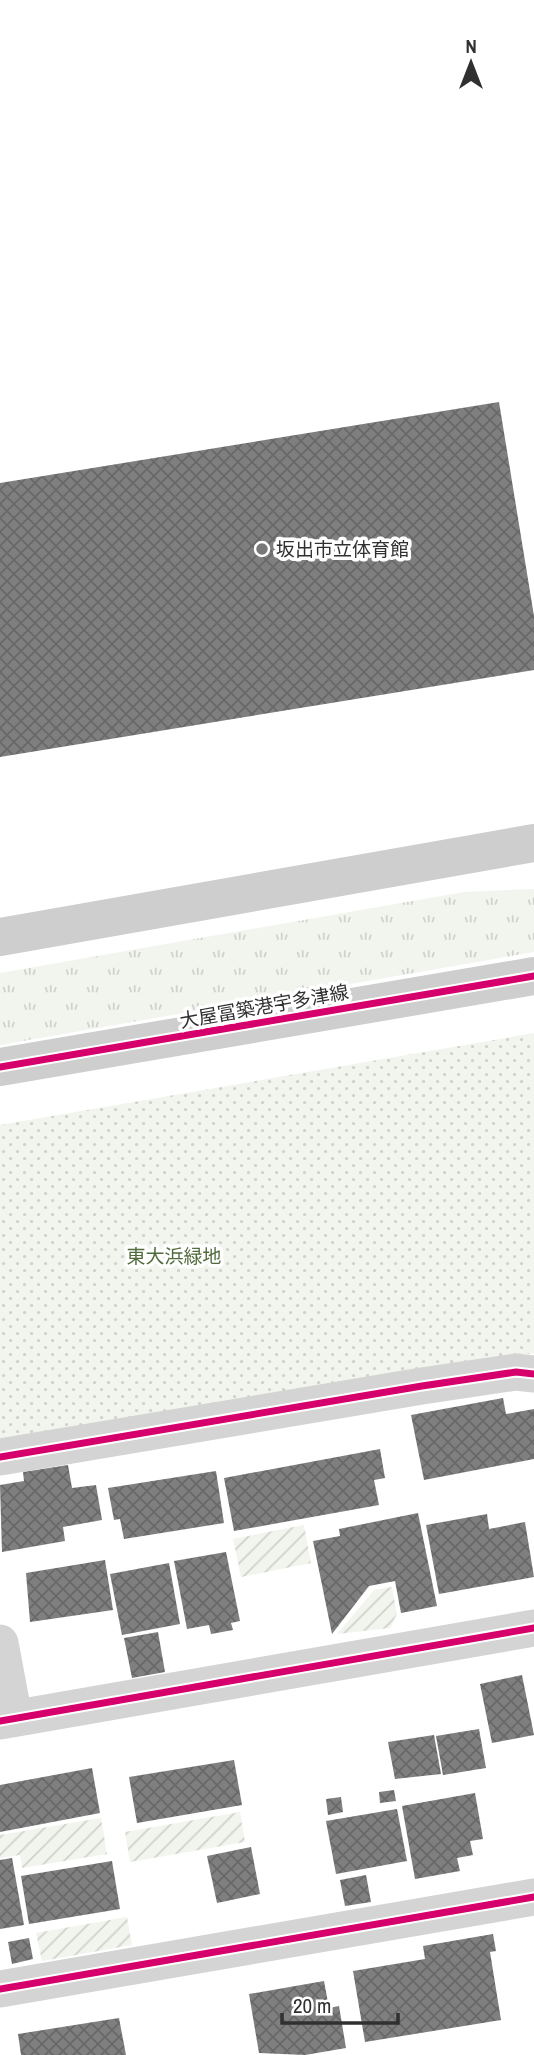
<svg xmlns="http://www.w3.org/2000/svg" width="534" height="2055" viewBox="0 0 534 2055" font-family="'Archivo Narrow','Noto Sans JP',sans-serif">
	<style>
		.grass { fill: url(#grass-tufts) }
		.park { fill: url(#park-dots) }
		.garden { fill: url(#garden-furrows) }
		.building { fill: url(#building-cross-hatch) }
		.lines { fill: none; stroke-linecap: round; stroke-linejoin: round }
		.street { stroke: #d4d4d4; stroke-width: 37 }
		.secondary { stroke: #cecece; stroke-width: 38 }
		.cycleway-casing { stroke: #fff; stroke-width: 11 }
		.cycleway { stroke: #d6006c; stroke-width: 7 }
		.poi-dot { fill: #787878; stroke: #fff; stroke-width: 2.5 }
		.labels { text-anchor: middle; stroke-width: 7; stroke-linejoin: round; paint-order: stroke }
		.poi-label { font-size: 19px; fill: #303030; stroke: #fff; text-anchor: start }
		.street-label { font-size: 19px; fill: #303030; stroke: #fff }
		.park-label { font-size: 19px; fill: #516b3d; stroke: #fff }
	</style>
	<defs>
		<pattern id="grass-tufts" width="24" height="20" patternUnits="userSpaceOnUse" patternTransform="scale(1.75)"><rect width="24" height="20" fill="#f1f5ed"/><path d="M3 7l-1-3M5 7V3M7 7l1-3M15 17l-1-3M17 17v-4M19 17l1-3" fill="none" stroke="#cfd2cc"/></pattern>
		<pattern id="park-dots" width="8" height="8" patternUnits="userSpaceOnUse" patternTransform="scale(1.75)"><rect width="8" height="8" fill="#f1f5ed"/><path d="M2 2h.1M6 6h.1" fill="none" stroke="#cfd2cc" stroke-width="1.8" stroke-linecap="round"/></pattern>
		<pattern id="garden-furrows" width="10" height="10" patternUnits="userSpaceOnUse" patternTransform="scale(1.75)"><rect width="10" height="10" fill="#f1f5ed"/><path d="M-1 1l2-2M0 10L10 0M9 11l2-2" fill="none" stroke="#cfd2cc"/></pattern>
		<pattern id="building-cross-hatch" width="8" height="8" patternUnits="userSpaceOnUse" patternTransform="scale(1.75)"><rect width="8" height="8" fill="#7f7f7f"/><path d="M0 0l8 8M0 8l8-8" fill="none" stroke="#686868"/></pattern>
	</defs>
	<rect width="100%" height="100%" fill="#fff"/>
	<!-- grass -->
	<path class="grass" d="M 534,889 L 534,952 L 0,1045 L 0,973 L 464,892 Z"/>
	<!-- park -->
	<path class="park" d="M 534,1033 L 534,1353 L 0,1447 L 0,1125 Z"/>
	<!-- garden -->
	<g class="garden">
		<path d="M 304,1525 L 311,1563 L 241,1577 L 233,1539 Z"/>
		<path d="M 392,1587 L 397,1614 L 390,1628 L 337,1634 L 374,1590 Z"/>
		<path d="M 240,1812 L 245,1842 L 130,1862 L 125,1832 Z"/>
		<path d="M 101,1818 L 107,1854 L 22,1868 L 20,1855 L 0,1858 L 0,1835 Z"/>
		<path d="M 127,1917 L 132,1945 L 42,1961 L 36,1933 Z"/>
	</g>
	<!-- building -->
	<g class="building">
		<path d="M 499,402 L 534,616 L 534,670 L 0,757 L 0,483 Z"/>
		<path d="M 503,1398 L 506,1414 L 534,1409 L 534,1459 L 424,1480 L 411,1415 Z"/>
		<path d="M 380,1449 L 385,1478 L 374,1480 L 379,1505 L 234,1531 L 224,1478 Z"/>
		<path d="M 68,1465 L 72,1488 L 96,1485 L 102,1520 L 63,1527 L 65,1541 L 2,1552 L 0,1485 L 24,1481 L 23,1472 Z"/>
		<path d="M 216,1471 L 224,1523 L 124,1539 L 120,1519 L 114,1520 L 108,1488 Z"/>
		<path d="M 418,1513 L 437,1606 L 401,1613 L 395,1581 L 369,1586 L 332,1634 L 313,1541 L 340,1536 L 339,1529 Z"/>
		<path d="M 487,1514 L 489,1529 L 525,1522 L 534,1577 L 439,1594 L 426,1525 Z"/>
		<path d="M 226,1552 L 240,1621 L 231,1623 L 233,1630 L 211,1634 L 209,1625 L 187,1629 L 174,1561 Z"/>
		<path d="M 105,1560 L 113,1610 L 30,1622 L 26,1573 Z"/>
		<path d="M 169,1563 L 180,1624 L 122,1635 L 110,1574 Z"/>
		<path d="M 158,1632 L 165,1672 L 132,1678 L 124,1638 Z"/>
		<path d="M 522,1675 L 534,1735 L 492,1743 L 480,1684 Z"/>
		<path d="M 479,1729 L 486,1768 L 443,1775 L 436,1736 Z"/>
		<path d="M 434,1735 L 441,1774 L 395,1779 L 388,1742 Z"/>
		<path d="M 234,1760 L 242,1805 L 137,1823 L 129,1777 Z"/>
		<path d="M 92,1768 L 100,1813 L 0,1832 L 0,1785 Z"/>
		<path d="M 394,1790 L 396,1801 L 380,1803 L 379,1792 Z"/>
		<path d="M 475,1793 L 483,1839 L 470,1841 L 473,1855 L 457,1858 L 460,1871 L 415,1879 L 402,1806 Z"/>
		<path d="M 341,1797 L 343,1812 L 328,1815 L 326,1799 Z"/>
		<path d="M 397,1809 L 407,1861 L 336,1874 L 326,1821 Z"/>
		<path d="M 251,1847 L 260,1894 L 217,1903 L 207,1856 Z"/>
		<path d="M 12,1858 L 24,1925 L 0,1929 L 0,1860 Z"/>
		<path d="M 112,1861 L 120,1909 L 29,1924 L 21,1876 Z"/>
		<path d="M 366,1875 L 371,1902 L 345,1906 L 340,1880 Z"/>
		<path d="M 493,1934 L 496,1951 L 490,1952 L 501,2020 L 365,2042 L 353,1971 L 425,1959 L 423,1946 Z"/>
		<path d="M 29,1938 L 33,1959 L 12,1964 L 8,1942 Z"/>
		<path d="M 324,1981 L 329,2008 L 339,2006 L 346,2048 L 305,2055 L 259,2053 L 249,1994 Z"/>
		<path d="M 119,2018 L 126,2055 L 21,2055 L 18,2034 Z"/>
	</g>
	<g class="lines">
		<!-- street -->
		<g class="street">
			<path d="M 0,1457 L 422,1386 L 516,1372 L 534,1374"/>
			<path d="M 0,1643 L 14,1718"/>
			<path d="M 0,1721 L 534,1628"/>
			<path d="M 0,1989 L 534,1897"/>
		</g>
		<!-- secondary -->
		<g class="secondary">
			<path d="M 0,937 L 534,843"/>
			<path d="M 0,1067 L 534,976"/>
		</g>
		<!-- cycleway casing -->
		<g class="cycleway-casing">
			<g id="cycleway">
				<path d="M 0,1067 L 534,976"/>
				<path d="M 0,1457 L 422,1386 L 516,1372 L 534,1374"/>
				<path d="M 0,1721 L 534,1628"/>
				<path d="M 0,1989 L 534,1897"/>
			</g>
		</g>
		<!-- cycleway -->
		<use href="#cycleway" class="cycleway"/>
	</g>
	<!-- markers -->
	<circle class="poi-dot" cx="262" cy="549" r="7"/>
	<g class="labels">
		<!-- poi labels -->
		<g class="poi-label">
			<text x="276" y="556">坂出市立体育館</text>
		</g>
		<!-- street labels -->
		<g class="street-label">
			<text transform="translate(264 1006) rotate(-10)" y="7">大屋冨築港宇多津線</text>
		</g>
		<!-- park labels -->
		<g class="park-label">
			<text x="174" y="1263">東大浜緑地</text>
		</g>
	</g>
	<!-- north arrow -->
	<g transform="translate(471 63)" stroke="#ffffff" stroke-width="5" paint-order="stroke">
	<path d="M0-5L12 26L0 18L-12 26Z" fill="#303030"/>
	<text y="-10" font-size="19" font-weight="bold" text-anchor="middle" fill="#303030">N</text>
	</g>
	<!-- scale -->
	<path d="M282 2013v10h116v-10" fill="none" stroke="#303030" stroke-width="3.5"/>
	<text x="293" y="2013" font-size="21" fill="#303030" stroke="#ffffff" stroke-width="5" paint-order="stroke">20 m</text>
</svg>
